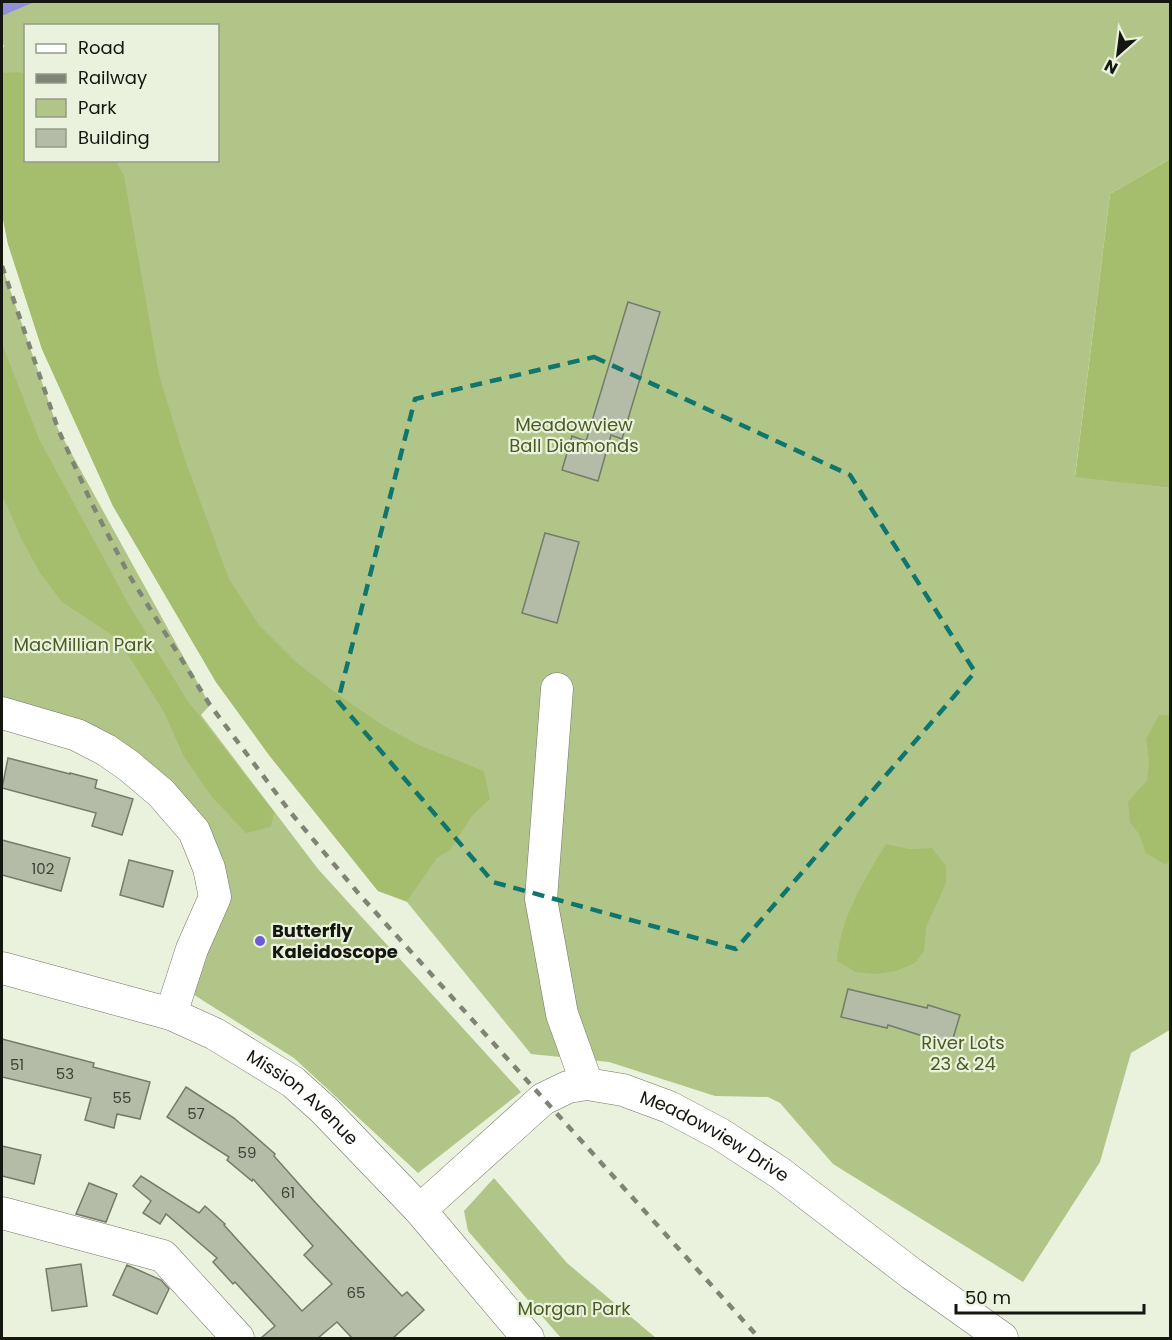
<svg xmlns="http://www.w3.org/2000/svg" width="1172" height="1340" viewBox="0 0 1172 1340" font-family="Poppins,sans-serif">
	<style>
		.green { fill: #b2c589; fill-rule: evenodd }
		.forest { fill: #a5be6e }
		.water { fill: #928ed8 }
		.building { fill: #b4bba7; stroke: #757b69; stroke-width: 1.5 }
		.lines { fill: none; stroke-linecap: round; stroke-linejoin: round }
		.minor-casing { stroke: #707664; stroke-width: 33 }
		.minor { stroke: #fff; stroke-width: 32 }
		.rail { stroke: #7f8476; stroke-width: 4.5; stroke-dasharray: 8 8; stroke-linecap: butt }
		.marked { fill: none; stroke: #0f766e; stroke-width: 4.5; stroke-dasharray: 12 8; stroke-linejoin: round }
		.poi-dot { fill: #6e5cd6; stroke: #eaf2dd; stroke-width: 2 }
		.labels { text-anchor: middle; stroke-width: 4.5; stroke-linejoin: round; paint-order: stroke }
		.number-label { font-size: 15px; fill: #3c4036 }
		.park-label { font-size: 18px; fill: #4b5b22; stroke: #eaf2dd }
		.poi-label { font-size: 18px; font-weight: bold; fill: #141710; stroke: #eaf2dd; text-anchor: start }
		.street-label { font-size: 18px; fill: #141710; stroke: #eaf2dd }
	</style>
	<rect width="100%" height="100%" fill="#eaf2dd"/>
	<!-- green -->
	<g class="green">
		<path d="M 35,2 L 1170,2 L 1170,159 L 1110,194 L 1075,476 L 1170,488 L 1170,1031 L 1168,1031 L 1131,1053 L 1100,1162 L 1023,1282 L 833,1164 L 780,1103 L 768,1097 L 715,1096 L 609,1062 L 531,1054 L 407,902 L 378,891 L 269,755 L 216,682 L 113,506 L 42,349 L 8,244 L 2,214 L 2,52 L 4,45 L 2,45 L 2,16 ZM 26,26 L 218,26 L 218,160 L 26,160 Z"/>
		<path d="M 2,266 L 58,429 L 210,705 L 201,715 L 318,869 L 521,1092 L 418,1173 L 294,1058 L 191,993 L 231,892 L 199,823 L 143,765 L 2,710 Z"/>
		<path d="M 494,1178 L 567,1263 L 656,1338 L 561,1338 L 468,1231 L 464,1211 Z"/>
	</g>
	<!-- forest -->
	<g class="forest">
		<path d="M 18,72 L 25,74 L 26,160 L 116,161 L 124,176 L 159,375 L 185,460 L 229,579 L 259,625 L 296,662 L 340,696 L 384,726 L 421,746 L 484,771 L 490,799 L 472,816 L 450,850 L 437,858 L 407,901 L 378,891 L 269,755 L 216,682 L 113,506 L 42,349 L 8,244 L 2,214 L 2,73 Z"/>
		<path d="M 1170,159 L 1170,488 L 1075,477 L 1110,194 Z"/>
		<path d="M 2,343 L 39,439 L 129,605 L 187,700 L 274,812 L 271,827 L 246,833 L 211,796 L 183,755 L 164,712 L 118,639 L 62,602 L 40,573 L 22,540 L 2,495 Z"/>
		<path d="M 1159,715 L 1170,715 L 1170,858 L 1166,865 L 1146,853 L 1139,834 L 1130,822 L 1128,802 L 1138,790 L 1147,781 L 1149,760 L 1146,739 Z"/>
		<path d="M 886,844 L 909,849 L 932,848 L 946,866 L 946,883 L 926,927 L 924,951 L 915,963 L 896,971 L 876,974 L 856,972 L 837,961 C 840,918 864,880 886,844 Z"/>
	</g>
	<!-- water -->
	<path class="water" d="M 2,2 L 35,2 L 2,16 Z"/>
	<!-- building -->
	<g class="building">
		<path d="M 628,302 L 660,312 L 622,439 L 611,435 L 598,481 L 562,470 L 572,436 L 586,441 Z"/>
		<path d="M 545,533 L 579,542 L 557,623 L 522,613 Z"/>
		<path d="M 8,758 L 70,774 L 70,773 L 97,780 L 95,788 L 133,799 L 122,835 L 92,826 L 96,813 L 2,788 Z"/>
		<path d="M 2,840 L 70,858 L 61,891 L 2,875 Z"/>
		<path d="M 129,860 L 173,871 L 163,907 L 120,895 Z"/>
		<path d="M 848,989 L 927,1008 L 928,1005 L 960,1015 L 951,1045 L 888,1025 L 887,1028 L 841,1017 Z"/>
		<path d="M 2,1039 L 94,1063 L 93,1067 L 150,1082 L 140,1119 L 117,1114 L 114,1128 L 85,1120 L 91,1098 L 2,1077 Z"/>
		<path d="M 186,1087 L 234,1118 L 275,1154 L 274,1156 L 314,1201 L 402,1296 L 407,1292 L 424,1310 L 393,1338 L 352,1338 L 337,1322 L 318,1338 L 261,1338 L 275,1326 L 235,1282 L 233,1284 L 213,1262 L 217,1258 L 166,1214 L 160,1224 L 143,1213 L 151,1201 L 133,1186 L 141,1176 L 199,1213 L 205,1206 L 225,1224 L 224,1225 L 302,1311 L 332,1284 L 304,1255 L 313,1246 L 253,1179 L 252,1181 L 227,1160 L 229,1157 L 167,1117 Z"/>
		<path d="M 2,1146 L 41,1155 L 34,1184 L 2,1176 Z"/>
		<path d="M 89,1183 L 117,1194 L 106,1222 L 76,1214 Z"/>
		<path d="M 81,1264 L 87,1306 L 52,1311 L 46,1269 Z"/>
		<path d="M 127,1265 L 161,1280 L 169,1289 L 157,1314 L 113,1295 Z"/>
	</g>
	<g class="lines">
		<!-- minor casing -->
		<g class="minor-casing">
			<g id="minor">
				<path d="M 557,689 L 541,899 L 562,1014 L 587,1084"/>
				<path d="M 2,713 L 77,735 L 106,750 L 129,766 L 161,793 L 194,831 L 209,868 L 215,897 L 192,949 L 171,1014"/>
				<path id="s1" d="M 2,968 L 171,1014 L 215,1034 L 293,1082 L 324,1110 L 420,1210 L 528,1338"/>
				<path id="s2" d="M 420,1210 L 543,1099 L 568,1087 L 587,1084 L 623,1090 L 669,1107 L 720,1134 L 780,1173 L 912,1274 L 1002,1338"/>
				<path d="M 2,1213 L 163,1256 L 238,1338"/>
			</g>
		</g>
		<!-- minor -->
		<use href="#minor" class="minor"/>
		<!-- rail -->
		<path class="rail" d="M 2,266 L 58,429 L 92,504 L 129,575 L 210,705 L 291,813 L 359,894 L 759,1338"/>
	</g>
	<!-- marked area -->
	<path class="marked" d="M 594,357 L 850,475 L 975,672 L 736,949 L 493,882 L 338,701 L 415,399 Z"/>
	<!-- markers -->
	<circle class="poi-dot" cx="260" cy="941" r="6"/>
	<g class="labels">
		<!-- number labels -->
		<g class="number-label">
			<text x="43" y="874">102</text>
			<text x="17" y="1070">51</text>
			<text x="65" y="1079">53</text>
			<text x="122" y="1103">55</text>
			<text x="196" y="1119">57</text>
			<text x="247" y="1158">59</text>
			<text x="288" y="1198">61</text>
			<text x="356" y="1298">65</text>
		</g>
		<!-- park labels -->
		<g class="park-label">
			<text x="574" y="431">Meadowview<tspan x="574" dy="21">Ball Diamonds</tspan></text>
			<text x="83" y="651">MacMillian Park</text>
			<text x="963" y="1049">River Lots<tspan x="963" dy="21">23 &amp; 24</tspan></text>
			<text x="574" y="1315">Morgan Park</text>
		</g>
		<!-- poi labels -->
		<g class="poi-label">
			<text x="272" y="937">Butterfly<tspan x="272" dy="21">Kaleidoscope</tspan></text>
		</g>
		<!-- street labels -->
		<g class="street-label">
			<text dy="6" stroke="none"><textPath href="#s1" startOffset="332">Mission Avenue</textPath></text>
			<text dy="6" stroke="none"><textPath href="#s2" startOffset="352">Meadowview Drive</textPath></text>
		</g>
	</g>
	<!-- border -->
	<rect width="1172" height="1340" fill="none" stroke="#141710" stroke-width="6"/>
	<!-- legend -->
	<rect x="24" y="24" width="195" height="138" fill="#eaf2dd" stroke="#949a8b" stroke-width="1.5"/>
	<rect x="36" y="44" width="30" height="9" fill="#ffffff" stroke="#949a8b" stroke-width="1.5"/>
	<text x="78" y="54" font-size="18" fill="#141710">Road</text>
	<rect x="36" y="74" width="30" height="9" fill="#7f8476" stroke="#949a8b" stroke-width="1.5"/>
	<text x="78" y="84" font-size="18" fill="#141710">Railway</text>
	<rect x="36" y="99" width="30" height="18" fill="#b2c589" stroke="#949a8b" stroke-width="1.5"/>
	<text x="78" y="114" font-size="18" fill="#141710">Park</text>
	<rect x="36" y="129" width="30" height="18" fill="#b4bba7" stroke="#949a8b" stroke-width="1.5"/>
	<text x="78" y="144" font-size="18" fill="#141710">Building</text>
	<!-- north arrow -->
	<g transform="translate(1118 54) rotate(208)" stroke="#eaf2dd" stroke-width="4.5" paint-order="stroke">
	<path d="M0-4.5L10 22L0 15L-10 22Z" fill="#141710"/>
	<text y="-9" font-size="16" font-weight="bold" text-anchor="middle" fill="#141710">N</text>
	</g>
	<!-- scale -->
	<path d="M956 1304v9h188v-9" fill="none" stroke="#141710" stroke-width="3"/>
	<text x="965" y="1304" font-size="18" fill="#141710" stroke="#eaf2dd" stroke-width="4.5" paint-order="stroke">50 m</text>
</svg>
